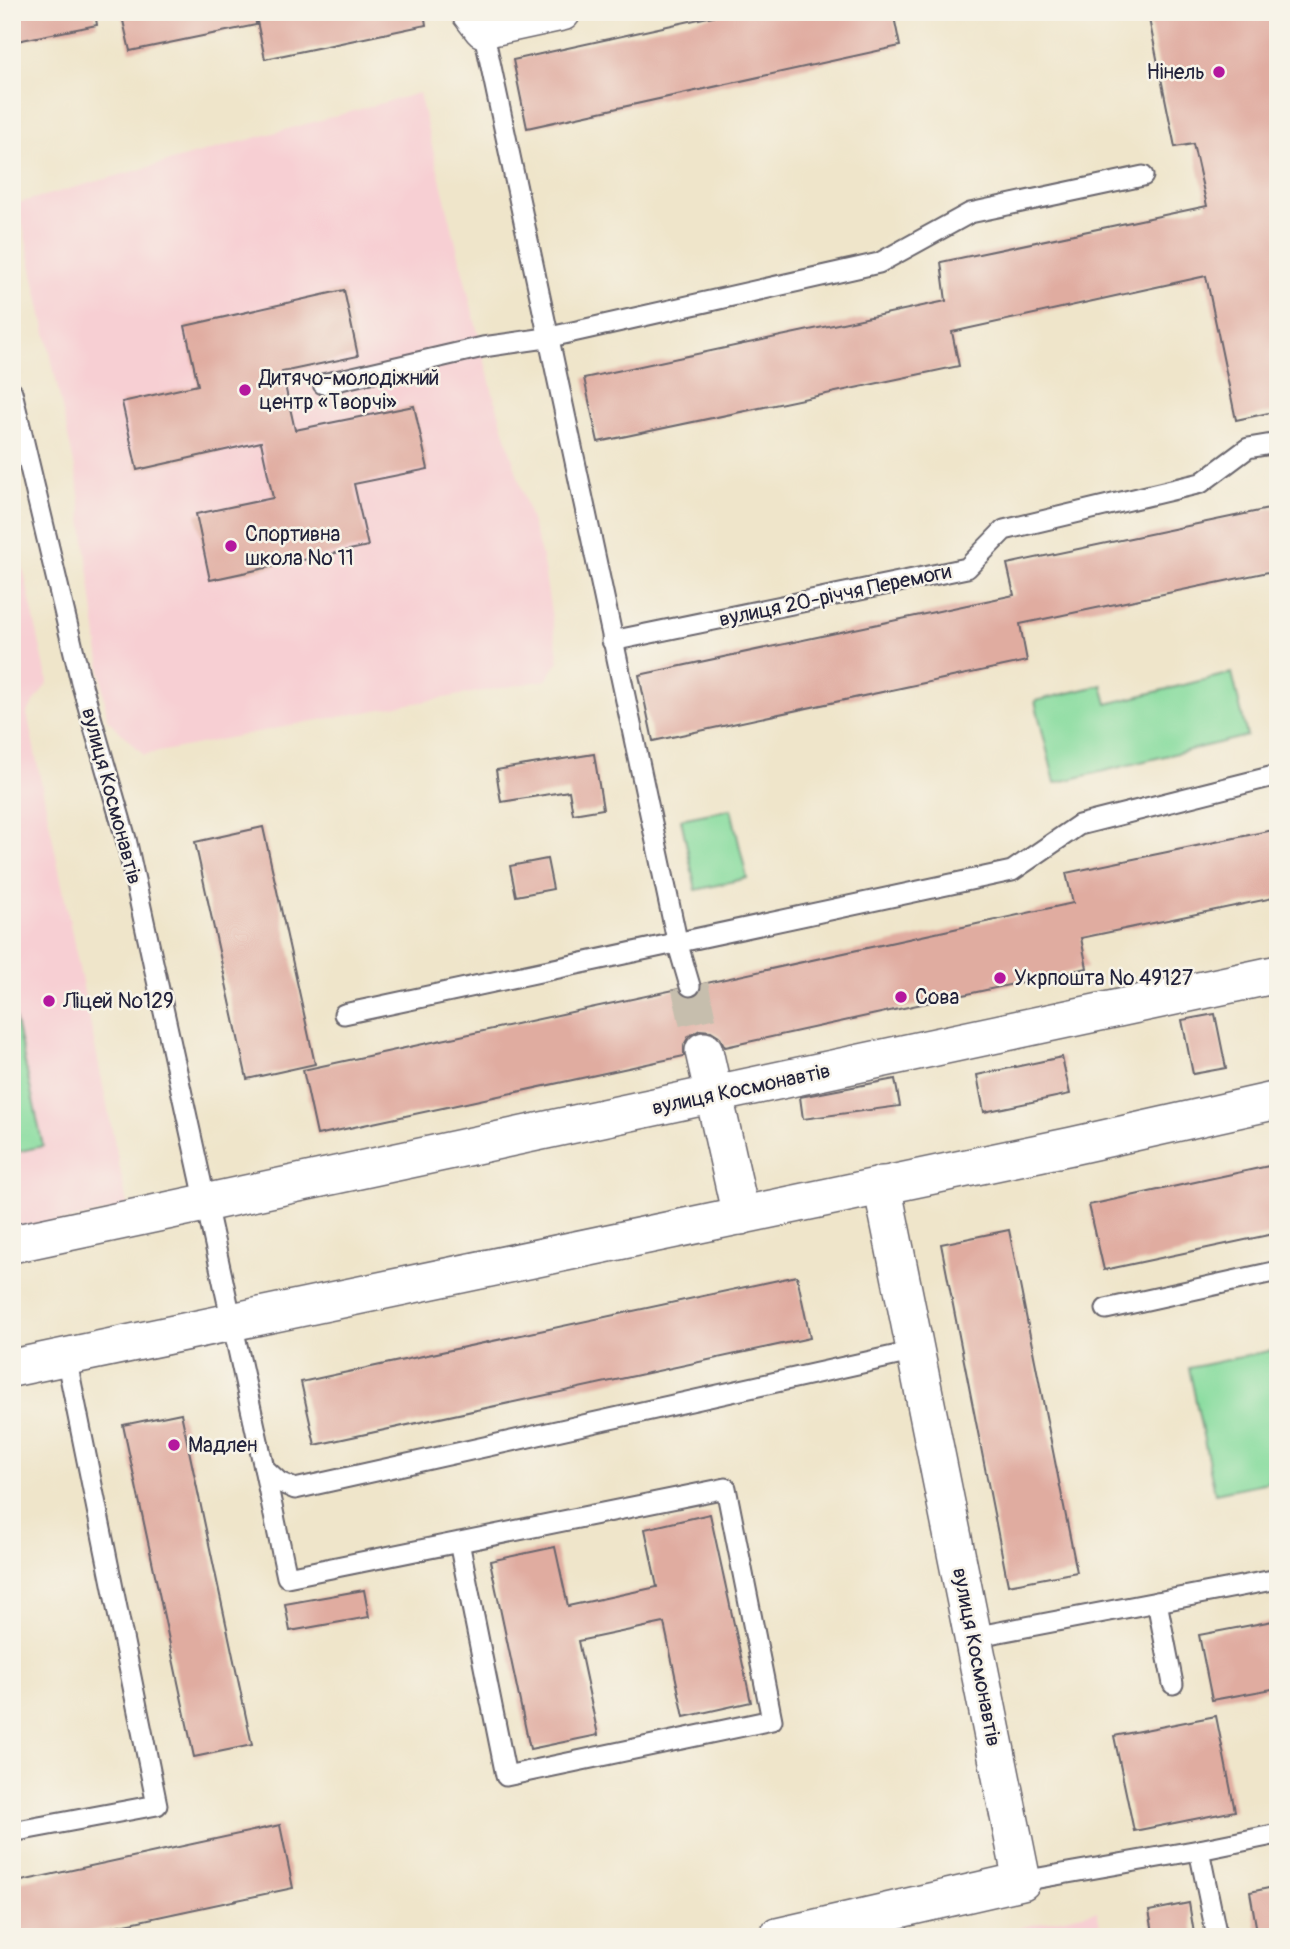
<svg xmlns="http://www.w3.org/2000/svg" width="1290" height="1949" viewBox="0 0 1290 1949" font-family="Pangolin,sans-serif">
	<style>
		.built { fill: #f7cfd3 }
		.green { fill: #87dc9e; stroke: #547f6c; stroke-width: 2 }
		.building { fill: #e0aca0 }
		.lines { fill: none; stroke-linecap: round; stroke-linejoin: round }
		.street-tunnel { stroke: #c6bead; stroke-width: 37; stroke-dasharray: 37 18; stroke-linecap: butt }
		.lane-casing { stroke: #6a666d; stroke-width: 23 }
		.street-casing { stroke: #6a666d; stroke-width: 40 }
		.lane { stroke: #fff; stroke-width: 19 }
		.street { stroke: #fff; stroke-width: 37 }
		.poi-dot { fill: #b5179e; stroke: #f7f3e8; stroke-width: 2.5 }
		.labels { text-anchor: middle; stroke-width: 5; stroke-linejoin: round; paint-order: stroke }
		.poi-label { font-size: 21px; fill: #22223b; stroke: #f7f3e8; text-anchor: start }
		.street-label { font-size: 21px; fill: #22223b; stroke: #f7f3e8 }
	</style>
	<rect width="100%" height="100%" fill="#f7f3e8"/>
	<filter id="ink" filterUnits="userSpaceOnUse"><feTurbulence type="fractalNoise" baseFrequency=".0143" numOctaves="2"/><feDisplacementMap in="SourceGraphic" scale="14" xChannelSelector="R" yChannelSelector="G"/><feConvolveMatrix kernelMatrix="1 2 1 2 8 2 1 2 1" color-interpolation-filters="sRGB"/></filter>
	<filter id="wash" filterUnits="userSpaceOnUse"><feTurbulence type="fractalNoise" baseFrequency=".00686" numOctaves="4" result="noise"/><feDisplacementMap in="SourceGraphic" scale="28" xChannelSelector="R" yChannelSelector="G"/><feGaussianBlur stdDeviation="1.57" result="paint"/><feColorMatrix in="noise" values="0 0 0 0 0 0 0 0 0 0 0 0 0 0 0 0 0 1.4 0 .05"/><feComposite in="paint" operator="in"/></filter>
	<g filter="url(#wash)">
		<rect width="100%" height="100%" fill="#efe5ca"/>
		<!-- built -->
		<g class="built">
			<path d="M 419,93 L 492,390 L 542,557 L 559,661 L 546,680 L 308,722 L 144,755 L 107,719 L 77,478 L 18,203 Z"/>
			<path d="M 12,517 L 48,682 L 27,713 L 128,1208 L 12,1232 Z"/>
			<path d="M 1097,1911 L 1103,1937 L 975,1937 Z"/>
		</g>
		<!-- green -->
		<g class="green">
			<path d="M 1232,673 L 1247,736 L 1055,783 L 1035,701 L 1102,685 L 1107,704 Z"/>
			<path d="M 731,809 L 747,878 L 696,890 L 681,819 Z"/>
			<path d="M 12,1004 L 43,1146 L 12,1153 Z"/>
			<path d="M 1278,1349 L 1278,1480 L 1215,1493 L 1189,1368 Z"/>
		</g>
		<g id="blocks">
			<!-- building -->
			<g class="building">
				<path d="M 12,12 L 95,12 L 97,25 L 12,42 Z"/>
				<path d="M 121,12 L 255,12 L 256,25 L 130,51 Z"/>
				<path d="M 255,12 L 424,12 L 426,25 L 265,59 Z"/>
				<path d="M 731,12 L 893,12 L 900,46 L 527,128 L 513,60 Z"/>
				<path d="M 1180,12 L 1278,12 L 1278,411 L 1236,420 L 1206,276 L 952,332 L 959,366 L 598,442 L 584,378 L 946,301 L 941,262 L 1207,206 L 1193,144 L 1175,147 L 1149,19 Z"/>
				<path d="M 344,290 L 358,356 L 282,372 L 295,430 L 414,406 L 428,469 L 354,484 L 368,546 L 210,580 L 196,514 L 273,498 L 261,442 L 137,470 L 122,402 L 198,385 L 185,326 Z"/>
				<path d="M 1278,507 L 1278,570 L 1020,624 L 1027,661 L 653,741 L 639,675 L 1014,595 L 1007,564 Z"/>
				<path d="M 594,754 L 603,809 L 573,814 L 569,791 L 501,802 L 496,770 Z"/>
				<path d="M 263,827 L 315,1064 L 247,1079 L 195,842 Z"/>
				<path d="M 1278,829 L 1278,897 L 1081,938 L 1087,968 L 725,1047 L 719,1036 L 711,1031 L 700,1030 L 689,1036 L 684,1045 L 684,1056 L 317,1135 L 303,1070 L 678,989 L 682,995 L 693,998 L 699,994 L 702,984 L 1073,903 L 1066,873 Z"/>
				<path d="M 547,859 L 553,889 L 516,896 L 510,866 Z"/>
				<path d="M 1215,1014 L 1226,1068 L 1193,1074 L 1182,1020 Z"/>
				<path d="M 1062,1057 L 1070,1094 L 984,1112 L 977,1075 Z"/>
				<path d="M 895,1079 L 900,1106 L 803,1119 L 800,1097 Z"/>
				<path d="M 1278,1164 L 1278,1233 L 1104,1270 L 1089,1205 Z"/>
				<path d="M 1009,1230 L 1077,1572 L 1008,1585 L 941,1244 Z"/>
				<path d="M 797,1276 L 810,1338 L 315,1445 L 301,1382 Z"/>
				<path d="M 181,1413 L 252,1745 L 194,1757 L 123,1425 Z"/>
				<path d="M 710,1514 L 751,1702 L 684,1717 L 664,1623 L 578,1641 L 598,1735 L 530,1749 L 490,1561 L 555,1547 L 568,1606 L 657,1587 L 645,1529 Z"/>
				<path d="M 364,1590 L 369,1617 L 290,1631 L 285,1604 Z"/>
				<path d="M 1278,1620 L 1278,1688 L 1212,1700 L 1199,1635 Z"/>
				<path d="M 1216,1716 L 1235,1811 L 1134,1831 L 1114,1736 Z"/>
				<path d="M 280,1825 L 293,1888 L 65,1937 L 12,1937 L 12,1883 Z"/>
				<path d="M 1278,1886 L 1278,1937 L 1258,1937 L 1250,1892 Z"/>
				<path d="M 1189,1903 L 1194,1933 L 1154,1937 L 1149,1911 Z"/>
			</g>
		</g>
	</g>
	<g filter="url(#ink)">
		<use href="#blocks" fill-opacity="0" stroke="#6a666d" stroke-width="2"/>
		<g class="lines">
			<!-- street-tunnel -->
			<path class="street-tunnel" d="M 690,986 L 704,1051"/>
			<!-- lane casing -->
			<g class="lane-casing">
				<g id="lane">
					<path d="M 483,29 L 678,945 L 690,986"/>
					<path d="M 323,384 L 483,347 L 546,338 L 879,263 L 970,213 L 1143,176"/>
					<path d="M 12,392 L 81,682 L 126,839 L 264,1468 L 279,1482 L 295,1489 L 916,1351"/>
					<path d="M 612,641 L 967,568 L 1004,530 L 1201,483 L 1248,448 L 1278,443"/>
					<path d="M 344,1014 L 1012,871 L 1079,825 L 1278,775"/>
					<path d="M 1106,1309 L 1278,1271"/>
					<path d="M 264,1468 L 287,1577 L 726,1488 L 772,1720 L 506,1776 L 459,1542"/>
					<path d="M 1157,1602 L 1173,1684"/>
					<path d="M 973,1637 L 1278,1579"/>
					<path d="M 12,1832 L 157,1805 L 66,1357"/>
					<path d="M 1022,1881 L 1199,1850"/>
					<path d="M 1217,1937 L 1199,1850 L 1278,1834"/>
				</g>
			</g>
			<!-- street casing -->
			<g class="street-casing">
				<g id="street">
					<path d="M 470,12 L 483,29 L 562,12"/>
					<path d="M 704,1051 L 741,1216"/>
					<path d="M 12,1244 L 1278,974"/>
					<path d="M 12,1368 L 1072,1146 L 1278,1100"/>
					<path d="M 777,1937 L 1022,1881 L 882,1185"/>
				</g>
			</g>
			<!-- lane -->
			<use href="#lane" class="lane"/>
			<!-- street -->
			<use href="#street" class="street"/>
		</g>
	</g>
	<!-- markers -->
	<g class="poi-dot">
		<circle cx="1219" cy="72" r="7"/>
		<circle cx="245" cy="390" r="7"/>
		<circle cx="231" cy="546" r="7"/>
		<circle cx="1000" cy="978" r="7"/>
		<circle cx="901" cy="997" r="7"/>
		<circle cx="49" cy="1001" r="7"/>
		<circle cx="174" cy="1445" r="7"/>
	</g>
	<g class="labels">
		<!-- poi labels -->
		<g class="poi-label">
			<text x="1205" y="79" text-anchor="end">Нінель</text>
			<text x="259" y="385">Дитячо-молодіжний<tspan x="259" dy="24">центр «Творчі»</tspan></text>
			<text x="245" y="541">Спортивна<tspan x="245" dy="24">школа № 11</tspan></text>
			<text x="1014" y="985">Укрпошта № 49127</text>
			<text x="915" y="1004">Сова</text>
			<text x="63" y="1008">Ліцей №129</text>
			<text x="188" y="1452">Мадлен</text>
		</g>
		<!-- street labels -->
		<g class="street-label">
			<text transform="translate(835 595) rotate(-12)" y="7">вулиця 20-річчя Перемоги</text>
			<text transform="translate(112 796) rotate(75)" y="7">вулиця Космонавтів</text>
			<text transform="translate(741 1089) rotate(-12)" y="7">вулиця Космонавтів</text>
			<text transform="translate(977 1657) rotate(79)" y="7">вулиця Космонавтів</text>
		</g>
	</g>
	<!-- margin -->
	<rect width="1290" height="1949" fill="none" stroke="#f7f3e8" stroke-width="42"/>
</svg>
